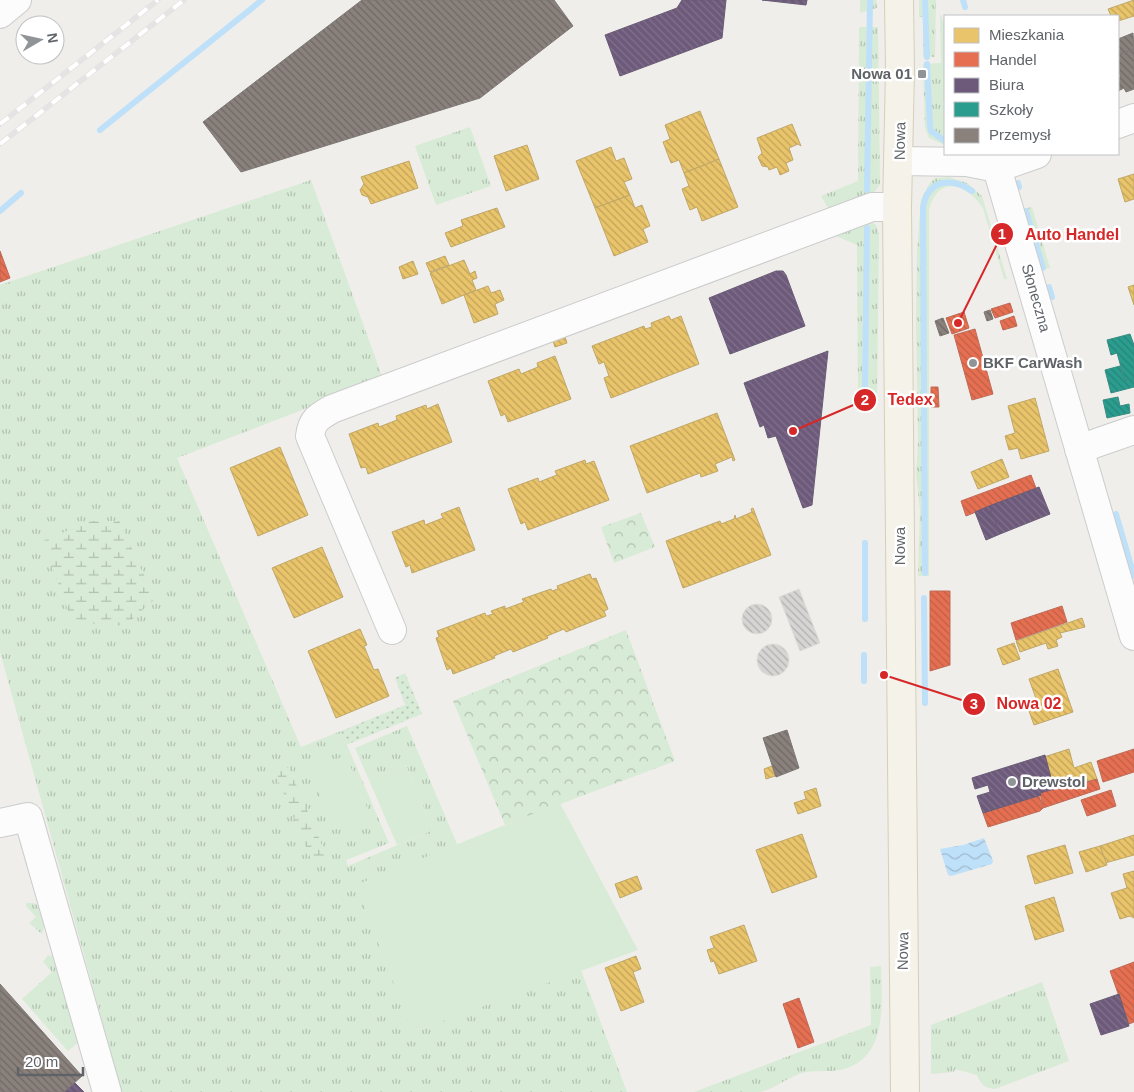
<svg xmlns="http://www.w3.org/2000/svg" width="1134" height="1092" viewBox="0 0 1134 1092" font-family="Helvetica,sans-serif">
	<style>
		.grass { fill: url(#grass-tufts) }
		.wetland { fill: url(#wetland-marsh) }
		.park { fill: url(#park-crowns) }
		.garden { fill: url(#garden-dots) }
		.pitch { fill: #d8ebd6 }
		.water { fill: url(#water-waves) }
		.homes { fill: url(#homes-back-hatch); stroke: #c0a769 }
		.shops { fill: url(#shops-back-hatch); stroke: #be6b58 }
		.offices { fill: url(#offices-back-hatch); stroke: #695c75 }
		.schools { fill: url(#schools-back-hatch); stroke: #3a8c83 }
		.industry { fill: url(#industry-back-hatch); stroke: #7d7876 }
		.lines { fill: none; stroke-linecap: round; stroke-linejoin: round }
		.stream { stroke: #bfe0f9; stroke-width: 6 }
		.building { fill: url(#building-back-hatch); stroke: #deddd9 }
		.minor-casing { stroke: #cbcccc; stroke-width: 30 }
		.major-casing { stroke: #d7ceb8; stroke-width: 30 }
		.minor { stroke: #fdfcfc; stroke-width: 28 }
		.major { stroke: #f4f2e9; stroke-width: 28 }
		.rail-casing { stroke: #e4e4e4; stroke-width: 5.5 }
		.rail { stroke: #fff; stroke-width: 4; stroke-dasharray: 11; stroke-linecap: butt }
		.poi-dot { fill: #919496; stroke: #fff; stroke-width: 2 }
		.labels { text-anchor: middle; stroke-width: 5; stroke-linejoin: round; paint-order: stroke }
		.poi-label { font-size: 15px; font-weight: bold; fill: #5f6368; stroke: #fff; text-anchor: start }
		.street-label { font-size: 15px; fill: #5f6368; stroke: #fff }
		.leader { fill: none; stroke: #d62828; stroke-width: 2 }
		.callout-dot { fill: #d62828; stroke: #fff; stroke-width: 2 }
		.mark-label { font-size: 15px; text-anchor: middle; font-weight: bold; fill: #fff }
		.callout-label { font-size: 16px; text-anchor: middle; font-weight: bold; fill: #d62828; stroke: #fff; stroke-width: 5; stroke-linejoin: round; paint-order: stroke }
	</style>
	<defs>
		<pattern id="grass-tufts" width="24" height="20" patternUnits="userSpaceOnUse" patternTransform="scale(1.25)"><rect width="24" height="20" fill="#d8ebd6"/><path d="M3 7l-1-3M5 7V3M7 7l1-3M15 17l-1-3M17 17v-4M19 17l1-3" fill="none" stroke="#b2c2b1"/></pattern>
		<pattern id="wetland-marsh" width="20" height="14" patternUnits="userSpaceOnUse" patternTransform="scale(1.25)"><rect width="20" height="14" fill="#d8ebd6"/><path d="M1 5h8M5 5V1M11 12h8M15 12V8" fill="none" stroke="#b2c2b1"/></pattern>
		<pattern id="park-crowns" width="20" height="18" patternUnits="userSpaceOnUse" patternTransform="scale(1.25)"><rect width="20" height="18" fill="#d8ebd6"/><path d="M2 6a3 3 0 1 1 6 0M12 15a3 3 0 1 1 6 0" fill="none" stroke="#b2c2b1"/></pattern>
		<pattern id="garden-dots" width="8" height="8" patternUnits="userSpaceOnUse" patternTransform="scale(1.25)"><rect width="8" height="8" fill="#d8ebd6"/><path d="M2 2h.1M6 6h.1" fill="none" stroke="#b2c2b1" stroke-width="1.8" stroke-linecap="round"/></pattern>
		<pattern id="water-waves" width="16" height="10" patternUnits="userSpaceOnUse" patternTransform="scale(1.25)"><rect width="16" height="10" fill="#bfe0f9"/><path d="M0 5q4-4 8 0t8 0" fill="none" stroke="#9eb9cd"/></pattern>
		<pattern id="homes-back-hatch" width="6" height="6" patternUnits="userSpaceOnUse" patternTransform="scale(1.25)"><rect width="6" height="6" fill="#e9c46a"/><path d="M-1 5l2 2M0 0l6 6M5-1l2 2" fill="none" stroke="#c0a35b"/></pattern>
		<pattern id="shops-back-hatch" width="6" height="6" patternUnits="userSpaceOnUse" patternTransform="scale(1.25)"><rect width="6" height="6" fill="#e76f51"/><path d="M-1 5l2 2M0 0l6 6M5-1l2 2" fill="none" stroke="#be5f47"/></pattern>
		<pattern id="offices-back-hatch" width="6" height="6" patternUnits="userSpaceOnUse" patternTransform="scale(1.25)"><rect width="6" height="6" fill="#6d597a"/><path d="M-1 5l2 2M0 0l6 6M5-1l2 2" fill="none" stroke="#81718c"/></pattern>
		<pattern id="schools-back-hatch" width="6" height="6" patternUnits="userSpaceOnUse" patternTransform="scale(1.25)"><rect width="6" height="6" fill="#2a9d8f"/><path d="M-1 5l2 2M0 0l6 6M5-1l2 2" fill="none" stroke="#278479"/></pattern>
		<pattern id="industry-back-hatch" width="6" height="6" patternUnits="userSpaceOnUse" patternTransform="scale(1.25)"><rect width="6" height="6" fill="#8a817c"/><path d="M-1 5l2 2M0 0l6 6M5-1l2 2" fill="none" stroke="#6e6865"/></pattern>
		<pattern id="building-back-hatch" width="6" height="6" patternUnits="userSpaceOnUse" patternTransform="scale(1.25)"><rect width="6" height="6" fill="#d6d5d3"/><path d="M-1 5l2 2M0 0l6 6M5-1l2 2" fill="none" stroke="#b1b0af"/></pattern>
	</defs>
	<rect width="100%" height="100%" fill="#efeeea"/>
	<!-- grass -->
	<g class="grass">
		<path d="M 860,0 L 876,0 L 877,8 L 860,13 Z"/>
		<path d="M 919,0 L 936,0 L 935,57 L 923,57 L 923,17 L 919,17 Z"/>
		<path d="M 940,13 L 945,26 L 945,101 L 943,102 L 945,111 L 945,145 L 929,138 L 925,128 L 923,64 L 941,63 Z"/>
		<path d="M 859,27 L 878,27 L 880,184 L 873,194 L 829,210 L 821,196 L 858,181 Z"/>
		<path d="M 470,127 L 491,186 L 436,205 L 415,146 Z"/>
		<path d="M 949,177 L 967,183 L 982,196 L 1007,279 L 1004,279 L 983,208 C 966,183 939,175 929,209 L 929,576 L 918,576 L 920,510 L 916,474 L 918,442 L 916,325 L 917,252 L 921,200 L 929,184 L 935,178 Z"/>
		<path d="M 311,180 L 383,379 L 177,458 L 301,747 L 341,731 L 389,843 L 346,860 L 348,866 L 433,830 L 406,765 L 369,780 L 355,748 L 407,726 L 457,844 L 412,1032 L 581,970 L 627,1092 L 122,1092 L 0,652 L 0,285 Z"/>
		<path d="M 1032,207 L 1050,268 L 1040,269 L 1022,209 Z"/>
		<path d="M 869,220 L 876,225 L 879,235 L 877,401 L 858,400 L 857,245 L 831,234 Z"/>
		<path d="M 26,903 L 34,903 C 45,909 46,924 42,934 L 29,923 L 36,917 L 26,906 Z"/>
		<path d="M 48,955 L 55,957 L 81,1040 L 68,1051 L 22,999 L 52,972 L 43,962 Z"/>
		<path d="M 881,966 C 882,1004 888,1059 841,1070 C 828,1072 814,1070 802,1073 C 788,1077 775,1089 760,1092 C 744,1092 712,1092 694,1092 L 871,1025 L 870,967 Z"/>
		<path d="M 1042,982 L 1069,1061 L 995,1089 C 985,1088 981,1085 977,1075 L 955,1069 L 954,1072 L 931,1074 L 931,1025 Z"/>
	</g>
	<!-- wetland -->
	<g class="wetland">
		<path d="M 90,521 L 119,521 L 155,599 L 125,626 L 72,622 L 43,541 Z"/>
		<path d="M 278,767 L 289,768 L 327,857 L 318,867 L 311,859 L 278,780 Z"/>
	</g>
	<!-- park -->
	<g class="park">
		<path d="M 641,513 L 655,547 L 614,563 L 601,527 Z"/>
		<path d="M 626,630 L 675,761 L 505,825 L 453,701 Z"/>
	</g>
	<!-- garden -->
	<path class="garden" d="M 405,673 L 422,714 L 346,745 L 341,731 L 405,705 L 395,678 Z"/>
	<!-- pitch -->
	<g class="pitch">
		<path d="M 346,755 L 370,815 L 334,830 L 310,770 Z"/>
		<path d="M 406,765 L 433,830 L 397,845 L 369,780 Z"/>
		<path d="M 560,803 L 638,950 L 412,1032 L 356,885 Z"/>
	</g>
	<!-- water -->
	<path class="water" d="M 984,838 L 993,861 L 992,864 L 951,876 L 948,875 L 940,849 L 963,845 Z"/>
	<!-- homes -->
	<g class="homes">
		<path d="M 1134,0 L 1134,16 L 1118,21 L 1118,16 L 1111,16 L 1108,9 Z"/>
		<path d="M 700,111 L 719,159 L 684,173 L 679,160 L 671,163 L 663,142 L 670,139 L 665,125 Z"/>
		<path d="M 792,124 L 801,146 L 798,144 L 789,148 L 793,160 L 786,163 L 789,171 L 780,175 L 777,167 L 769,170 L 768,167 L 762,166 L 758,157 L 762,153 L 757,138 Z"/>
		<path d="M 527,145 L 539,179 L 506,191 L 494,156 Z"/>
		<path d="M 611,147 L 616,161 L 624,158 L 632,179 L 624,182 L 630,195 L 595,208 L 576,161 Z"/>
		<path d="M 719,159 L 738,207 L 702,221 L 697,207 L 690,210 L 682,189 L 689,186 L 684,173 Z"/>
		<path d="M 409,161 L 418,188 L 371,204 L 368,197 L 362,195 L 360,190 L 364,184 L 361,177 Z"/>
		<path d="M 1134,174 L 1134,199 L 1125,202 L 1118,179 Z"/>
		<path d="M 630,195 L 635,208 L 642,205 L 650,226 L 643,229 L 648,242 L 614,256 L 595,208 Z"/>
		<path d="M 497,208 L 505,227 L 451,247 L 445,233 L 463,226 L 461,220 Z"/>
		<path d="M 445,256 L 449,265 L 430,272 L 426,263 Z"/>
		<path d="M 464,260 L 470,274 L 475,271 L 477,278 L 472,280 L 476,290 L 442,304 L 430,273 Z"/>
		<path d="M 413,261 L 418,274 L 403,279 L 399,267 Z"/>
		<path d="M 1134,285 L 1134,305 L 1128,287 Z"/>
		<path d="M 488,286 L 491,293 L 500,290 L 504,300 L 495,304 L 498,314 L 474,323 L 464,295 Z"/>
		<path d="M 669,316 L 671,320 L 681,316 L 699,364 L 611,398 L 604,378 L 609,376 L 604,362 L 599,364 L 592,346 L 644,326 L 645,329 L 652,327 L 651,323 Z"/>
		<path d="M 564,334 L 567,343 L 555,347 L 552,338 Z"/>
		<path d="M 555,356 L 571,399 L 508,422 L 505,414 L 501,416 L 488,381 L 519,369 L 521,374 L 538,367 L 537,363 Z"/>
		<path d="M 1035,398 L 1049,451 L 1021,459 L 1018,448 L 1009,450 L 1005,436 L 1015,433 L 1008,406 Z"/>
		<path d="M 438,404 L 452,442 L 368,474 L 366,467 L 361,468 L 349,434 L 378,423 L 379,427 L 397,420 L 396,416 L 426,405 L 427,409 Z"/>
		<path d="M 717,413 L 735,460 L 733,461 L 732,457 L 715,464 L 718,471 L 701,477 L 700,473 L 647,493 L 630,446 Z"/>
		<path d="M 280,447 L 308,515 L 258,536 L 230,468 Z"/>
		<path d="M 1002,459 L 1009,477 L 978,489 L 971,472 Z"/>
		<path d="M 585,460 L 586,464 L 594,461 L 609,500 L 528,530 L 525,522 L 521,524 L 508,489 L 538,478 L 539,482 L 557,475 L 555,471 Z"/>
		<path d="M 459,507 L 475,550 L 412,573 L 410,565 L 406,567 L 392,532 L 424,520 L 425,525 L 443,518 L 441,514 Z"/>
		<path d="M 753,508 L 771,555 L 683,588 L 666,541 L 720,521 L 721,524 L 734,519 L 735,515 L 736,519 L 752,512 L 751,509 Z"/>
		<path d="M 322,547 L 343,597 L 294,618 L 272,568 Z"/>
		<path d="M 590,574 L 592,579 L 596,578 L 608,609 L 604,611 L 606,616 L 566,632 L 564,629 L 547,636 L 548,638 L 513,652 L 511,649 L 494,656 L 495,658 L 453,674 L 451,668 L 447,670 L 436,638 L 439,637 L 437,631 L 485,613 L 486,616 L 490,615 L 493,614 L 491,611 L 505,606 L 505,609 L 524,602 L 522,599 L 551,589 L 552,591 L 558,589 L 557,586 Z"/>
		<path d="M 1082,618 L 1085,627 L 1060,633 L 1062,637 L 1056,640 L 1058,646 L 1048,649 L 1046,643 L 1020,652 L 1016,641 Z"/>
		<path d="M 360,629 L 367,645 L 364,646 L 373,668 L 374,670 L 378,669 L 389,696 L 336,718 L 308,651 Z"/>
		<path d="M 1014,643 L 1020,659 L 1003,665 L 997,649 Z"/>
		<path d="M 1058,669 L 1073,712 L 1034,725 L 1029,711 L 1039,707 L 1029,679 Z"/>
		<path d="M 1069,749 L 1074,768 L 1091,762 L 1097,779 L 1054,789 L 1044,757 Z"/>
		<path d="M 772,766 L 775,776 L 766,779 L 764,769 Z"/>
		<path d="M 816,788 L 821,806 L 798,814 L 794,803 L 806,799 L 804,792 Z"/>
		<path d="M 802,834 L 817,877 L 772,893 L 756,850 Z"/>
		<path d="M 1134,835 L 1134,855 L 1105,863 L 1100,846 Z"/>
		<path d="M 1065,845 L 1073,873 L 1035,884 L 1027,856 Z"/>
		<path d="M 1100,846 L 1107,865 L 1086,872 L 1079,852 Z"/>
		<path d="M 1134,871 L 1134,918 L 1130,916 L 1120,919 L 1111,893 L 1127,888 L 1123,874 Z"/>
		<path d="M 637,876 L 642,889 L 620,898 L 615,884 Z"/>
		<path d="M 1054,897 L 1064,931 L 1035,940 L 1025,906 Z"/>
		<path d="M 744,925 L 757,961 L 719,974 L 714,961 L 711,962 L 707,950 L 714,948 L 710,937 Z"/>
		<path d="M 636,956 L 641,969 L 633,972 L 644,1002 L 621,1011 L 605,968 Z"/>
	</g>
	<!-- shops -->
	<g class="shops">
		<path d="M 0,251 L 10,278 L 0,282 Z"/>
		<path d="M 1010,303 L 1013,312 L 995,318 L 991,309 Z"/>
		<path d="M 964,312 L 969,328 L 952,334 L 946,318 Z"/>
		<path d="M 1014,316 L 1017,326 L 1003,330 L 1000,321 Z"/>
		<path d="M 975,329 L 993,394 L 972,400 L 954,335 Z"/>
		<path d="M 931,387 L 938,387 L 939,407 L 931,407 Z"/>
		<path d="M 1031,475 L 1036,488 L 966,516 L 961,501 Z"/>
		<path d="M 930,591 L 950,591 L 950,665 L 930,671 Z"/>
		<path d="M 1062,606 L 1067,622 L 1016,640 L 1011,623 Z"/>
		<path d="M 1134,749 L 1134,772 L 1103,782 L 1097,761 Z"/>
		<path d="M 1097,779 L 1100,789 L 1043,808 L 1040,793 L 1072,783 L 1073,786 Z"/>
		<path d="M 1111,790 L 1116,806 L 1087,816 L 1081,800 Z"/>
		<path d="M 1039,796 L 1043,808 L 1040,811 L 988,827 L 983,813 Z"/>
		<path d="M 1134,962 L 1134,1022 L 1129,1024 L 1110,971 Z"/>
		<path d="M 799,998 L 814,1042 L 798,1048 L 783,1004 Z"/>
	</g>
	<!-- offices -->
	<g class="offices">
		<path d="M 682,0 L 726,0 L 722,38 L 620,76 L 605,35 L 677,8 Z"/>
		<path d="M 762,0 L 807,0 L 806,5 Z"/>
		<path d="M 776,271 L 783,271 L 786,275 L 805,326 L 730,354 L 709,298 Z"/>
		<path d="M 828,351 L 812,505 L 803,508 L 776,436 L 768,438 L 764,425 L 760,427 L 744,383 Z"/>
		<path d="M 1039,487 L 1050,514 L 1000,534 L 989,506 Z"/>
		<path d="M 989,506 L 1000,534 L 986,540 L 975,512 Z"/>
		<path d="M 1045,755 L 1054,789 L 1040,793 L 1041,795 L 983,813 L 977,796 L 990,792 L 988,785 L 975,789 L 972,778 Z"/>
		<path d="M 1119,994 L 1129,1026 L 1101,1035 L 1090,1004 Z"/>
		<path d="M 74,1082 L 84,1092 L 64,1092 Z"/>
	</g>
	<!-- schools -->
	<g class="schools">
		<path d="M 1130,334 L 1134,345 L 1134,378 L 1125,381 L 1117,353 L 1111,355 L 1107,340 Z"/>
		<path d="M 1120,366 L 1125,381 L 1134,378 L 1134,387 L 1111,393 L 1105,370 Z"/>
		<path d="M 1118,397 L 1120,406 L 1129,404 L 1130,413 L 1107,418 L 1103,400 Z"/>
	</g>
	<!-- industry -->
	<g class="industry">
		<path d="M 362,0 L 554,0 L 573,26 L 480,98 L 241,172 L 203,122 Z"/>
		<path d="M 1133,33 L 1134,49 L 1118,55 L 1118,39 Z"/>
		<path d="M 1134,49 L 1134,89 L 1126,92 L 1124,88 L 1118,91 L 1118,78 L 1120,77 L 1118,55 Z"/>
		<path d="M 990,310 L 993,319 L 987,321 L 984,312 Z"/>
		<path d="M 943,318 L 949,333 L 940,336 L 935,321 Z"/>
		<path d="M 787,730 L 799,768 L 776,777 L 763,738 Z"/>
		<path d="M 0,984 L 82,1076 L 64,1092 L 0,1092 Z"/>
	</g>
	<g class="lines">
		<!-- stream -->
		<g class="stream">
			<path d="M 925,0 L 927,57"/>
			<path d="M 963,0 L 965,7"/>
			<path d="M 927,64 L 930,126 L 931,131 L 945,141"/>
			<path d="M 100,130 L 262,0"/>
			<path d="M 1018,183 L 1019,187"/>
			<path d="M 867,190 L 870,0"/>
			<path d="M 0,211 L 21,193"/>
			<path d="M 1026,211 L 1043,268"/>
			<path d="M 1049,287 L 1052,297"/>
			<path d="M 865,390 L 867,228"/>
			<path d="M 1116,514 L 1134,576"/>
			<path d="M 925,573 L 923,207 C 928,179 952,177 972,191"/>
			<path d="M 924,598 L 925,703"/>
			<path d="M 865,619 L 865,543"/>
			<path d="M 864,655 L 864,681"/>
		</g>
	</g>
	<!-- building -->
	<g class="building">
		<path d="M 799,589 L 820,643 L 800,651 L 779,597 Z"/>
		<circle cx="757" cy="619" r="15"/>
		<circle cx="773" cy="660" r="16"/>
	</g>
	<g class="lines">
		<!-- minor casing -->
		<g class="minor-casing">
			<g id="minor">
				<path d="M 0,14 L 17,0"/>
				<path d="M 1118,124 L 1134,118"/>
				<path d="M 899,161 L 967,162 L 997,168 L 1134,636"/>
				<path d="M 997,168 L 1037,154"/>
				<path d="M 1079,449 L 1134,430"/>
				<path d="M 392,630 L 310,436 C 312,420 318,417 332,409 L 872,207 L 897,207"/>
				<path d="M 0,823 L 28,817 L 107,1092"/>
			</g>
		</g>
		<!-- major casing -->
		<g class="major-casing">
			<path id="major" d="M 899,0 L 900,71 L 897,207 L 905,1092"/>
		</g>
		<!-- minor -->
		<use href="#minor" class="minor"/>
		<!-- major -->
		<use href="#major" class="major"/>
		<!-- rail casing -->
		<g class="rail-casing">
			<g id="rail">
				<path d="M 0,124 L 158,0"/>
				<path d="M 0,144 L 184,0"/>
			</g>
		</g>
		<!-- rail -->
		<use href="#rail" class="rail"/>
	</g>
	<!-- markers -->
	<g class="poi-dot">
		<rect x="917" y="69" width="10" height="10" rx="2.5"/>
		<circle cx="973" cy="363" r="5"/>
		<circle cx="1012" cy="782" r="5"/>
	</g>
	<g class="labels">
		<!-- poi labels -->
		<g class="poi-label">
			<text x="912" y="79" text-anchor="end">Nowa 01</text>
			<text x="983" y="368">BKF CarWash</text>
			<text x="1022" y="787">Drewstol</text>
		</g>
		<!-- street labels -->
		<g class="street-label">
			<text transform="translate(900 141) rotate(-89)" y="5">Nowa</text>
			<text transform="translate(1036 298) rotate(74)" y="5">Słoneczna</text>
			<text transform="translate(900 546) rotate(-90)" y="5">Nowa</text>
			<text transform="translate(903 951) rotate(-89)" y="5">Nowa</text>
		</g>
	</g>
	<!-- callouts -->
	<path class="leader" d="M958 323L1002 234M793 431L865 400M884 675L974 704"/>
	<g class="callout-dot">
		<circle cx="958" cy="323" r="5"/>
		<circle cx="793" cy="431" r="5"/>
		<circle cx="884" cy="675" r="5"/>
		<circle cx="1002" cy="234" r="12"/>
		<circle cx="865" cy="400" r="12"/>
		<circle cx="974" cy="704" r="12"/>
	</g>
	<g class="mark-label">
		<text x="1002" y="239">1</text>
		<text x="865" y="405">2</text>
		<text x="974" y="709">3</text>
	</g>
	<g class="callout-label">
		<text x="1072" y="240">Auto Handel</text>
		<text x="910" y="405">Tedex</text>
		<text x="1029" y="709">Nowa 02</text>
	</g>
	<!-- legend -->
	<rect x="944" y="15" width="175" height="140" fill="#ffffff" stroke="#bfc1c3"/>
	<rect x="954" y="28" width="25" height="15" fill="#e9c46a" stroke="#bfc1c3"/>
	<text x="989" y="40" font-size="15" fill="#5f6368">Mieszkania</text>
	<rect x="954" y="52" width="25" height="15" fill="#e76f51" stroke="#bfc1c3"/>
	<text x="989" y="65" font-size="15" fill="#5f6368">Handel</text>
	<rect x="954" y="78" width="25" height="15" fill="#6d597a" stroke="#bfc1c3"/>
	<text x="989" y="90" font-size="15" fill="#5f6368">Biura</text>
	<rect x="954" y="102" width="25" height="15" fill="#2a9d8f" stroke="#bfc1c3"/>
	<text x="989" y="115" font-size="15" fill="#5f6368">Szkoły</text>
	<rect x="954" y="128" width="25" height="15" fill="#8a817c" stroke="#bfc1c3"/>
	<text x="989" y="140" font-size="15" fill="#5f6368">Przemysł</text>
	<!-- north arrow -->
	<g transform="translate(40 40) rotate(81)"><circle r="24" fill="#ffffff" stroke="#bfc1c3"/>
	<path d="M0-4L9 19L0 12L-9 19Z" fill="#919496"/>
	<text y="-8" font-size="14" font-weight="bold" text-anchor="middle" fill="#5f6368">N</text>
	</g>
	<!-- scale -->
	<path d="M18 1067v8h65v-8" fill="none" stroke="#5f6368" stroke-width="2.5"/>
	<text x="25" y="1067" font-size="15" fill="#5f6368" stroke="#ffffff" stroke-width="4" paint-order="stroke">20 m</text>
</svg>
